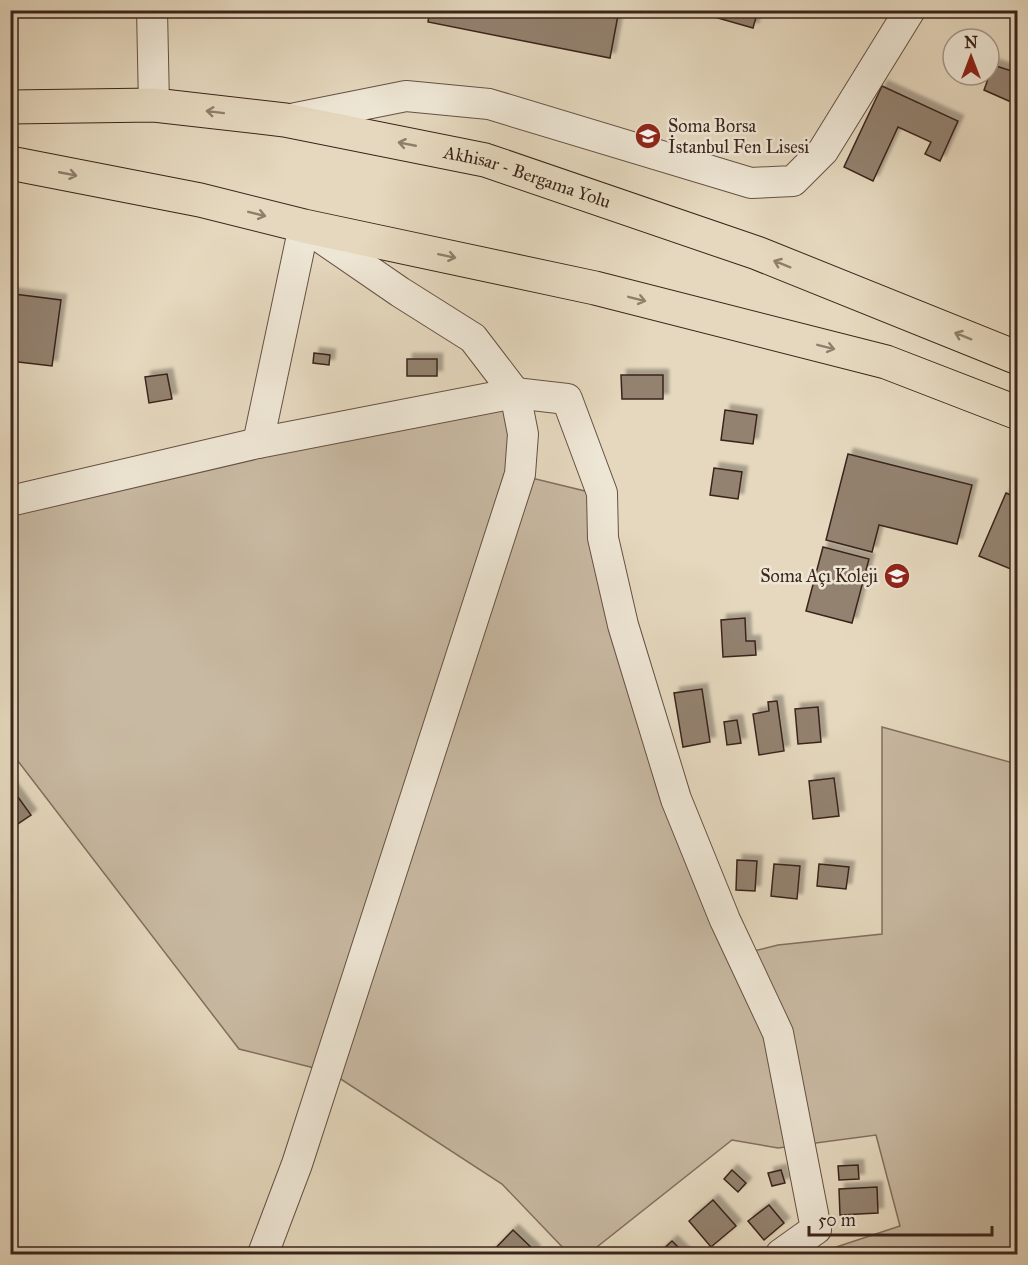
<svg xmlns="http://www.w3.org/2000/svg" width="1028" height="1265" viewBox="0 0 1028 1265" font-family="'IM FELL Great Primer',serif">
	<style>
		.green { fill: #c8b9a2; stroke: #826e5e; stroke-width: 1.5 }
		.building { fill: #938270; stroke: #3b241b; stroke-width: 1.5; filter: url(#shadow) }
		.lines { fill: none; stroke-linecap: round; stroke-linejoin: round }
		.minor-casing { stroke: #665144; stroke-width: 32 }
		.major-casing { stroke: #3b241b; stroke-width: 35 }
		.minor { stroke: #eee6d5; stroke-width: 30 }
		.major { stroke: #e5d8be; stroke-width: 33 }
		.oneway { stroke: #907e6c }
		.labels { text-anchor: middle; stroke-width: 5; stroke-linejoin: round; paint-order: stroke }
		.poi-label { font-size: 18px; fill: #3b241b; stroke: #eee6d5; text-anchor: start }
		.street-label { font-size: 18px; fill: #3b241b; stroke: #eee6d5 }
	</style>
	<defs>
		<filter id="shadow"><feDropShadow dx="5.5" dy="-5.5" stdDeviation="1.5" flood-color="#0004"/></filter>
	</defs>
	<rect width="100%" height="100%" fill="#e5d8be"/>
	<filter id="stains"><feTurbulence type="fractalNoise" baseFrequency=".00333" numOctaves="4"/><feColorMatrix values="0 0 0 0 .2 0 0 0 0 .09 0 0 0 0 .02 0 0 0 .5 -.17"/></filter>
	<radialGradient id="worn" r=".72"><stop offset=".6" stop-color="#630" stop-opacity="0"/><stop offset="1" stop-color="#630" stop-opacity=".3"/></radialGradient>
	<!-- green -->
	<path class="green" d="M 512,398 L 515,474 L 593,493 L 738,955 L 778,945 L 882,934 L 882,727 L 1017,764 L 1017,1254 L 815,1254 L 900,1226 L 876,1135 L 778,1148 L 732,1140 L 588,1254 L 569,1254 L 502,1184 L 330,1072 L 239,1049 L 11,752 L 11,505 Z"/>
	<!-- building -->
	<g class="building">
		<path d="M 430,10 L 619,10 L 610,58 L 428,22 Z"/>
		<path d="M 690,10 L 758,10 L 753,28 Z"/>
		<path d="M 993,65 L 1018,73 L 1018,105 L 984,90 Z"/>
		<path d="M 882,86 L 958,121 L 940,161 L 925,154 L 931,142 L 898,127 L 873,181 L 844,167 Z"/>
		<path d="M 10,294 L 14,294 L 10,323 Z"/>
		<path d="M 14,294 L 61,300 L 52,366 L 10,361 L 10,323 Z"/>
		<path d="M 314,353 L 330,355 L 329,365 L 313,363 Z"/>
		<rect x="407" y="359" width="30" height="17"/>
		<path d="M 167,374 L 172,399 L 149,403 L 145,377 Z"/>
		<path d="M 621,375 L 663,375 L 663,399 L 622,399 Z"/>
		<path d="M 725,410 L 757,415 L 753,444 L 721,440 Z"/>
		<path d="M 848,454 L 972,485 L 957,544 L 879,525 L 872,552 L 826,540 Z"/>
		<path d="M 714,468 L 742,472 L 738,499 L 710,495 Z"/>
		<path d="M 1006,493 L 1018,498 L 1018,572 L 979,556 Z"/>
		<path d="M 823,547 L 869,559 L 852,623 L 806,611 Z"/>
		<path d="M 745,618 L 746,641 L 755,641 L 756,655 L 723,657 L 721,620 Z"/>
		<path d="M 702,689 L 710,742 L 683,747 L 674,693 Z"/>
		<path d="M 777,701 L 784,751 L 759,755 L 753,714 L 769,711 L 768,702 Z"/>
		<path d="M 818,707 L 821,742 L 798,744 L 795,709 Z"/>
		<path d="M 737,720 L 741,743 L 727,745 L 724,722 Z"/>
		<path d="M 834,778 L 839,816 L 813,819 L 809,781 Z"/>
		<path d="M 10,786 L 31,815 L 10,829 Z"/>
		<path d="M 737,860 L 757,861 L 755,891 L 736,890 Z"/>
		<path d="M 774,864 L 800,866 L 797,899 L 771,896 Z"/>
		<path d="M 819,864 L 849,867 L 846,889 L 817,886 Z"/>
		<path d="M 858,1165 L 859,1179 L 839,1180 L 838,1166 Z"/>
		<path d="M 732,1170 L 746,1183 L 738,1192 L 724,1179 Z"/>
		<path d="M 781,1170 L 785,1183 L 772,1186 L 768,1173 Z"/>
		<path d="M 877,1187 L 878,1213 L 840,1215 L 839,1189 Z"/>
		<path d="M 713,1200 L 736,1226 L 711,1247 L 689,1221 Z"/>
		<path d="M 769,1205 L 784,1223 L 764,1240 L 748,1221 Z"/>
		<path d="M 513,1230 L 535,1251 L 532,1254 L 490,1254 Z"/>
		<path d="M 672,1241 L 685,1254 L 658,1254 Z"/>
	</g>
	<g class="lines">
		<!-- minor casing -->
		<g class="minor-casing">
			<g id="minor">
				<path d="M 152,10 L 154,105"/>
				<path d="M 286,120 L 406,96 L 489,104 L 751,183 L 793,181 L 823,151 L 910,10"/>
				<path d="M 258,443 L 304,226 L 400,292 L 473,338 L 515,393 L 523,434 L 520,474 L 297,1164 L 263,1254"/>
				<path d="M 10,501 L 258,443 L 515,393 L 567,399 L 602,493 L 603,538 L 623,625 L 676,799 L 725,920 L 778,1033 L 816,1229 L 781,1254"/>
			</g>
		</g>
		<!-- major casing -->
		<g class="major-casing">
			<g id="major">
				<path id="s1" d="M 10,107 L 154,105 L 285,120 L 485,160 L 757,253 L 1018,358"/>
				<path d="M 10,163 L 200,200 L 304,226 L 595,288 L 886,362 L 1018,413"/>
			</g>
		</g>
		<!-- minor -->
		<use href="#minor" class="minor"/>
		<!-- major -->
		<use href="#major" class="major"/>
	</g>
	<!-- one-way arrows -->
	<defs><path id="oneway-shaft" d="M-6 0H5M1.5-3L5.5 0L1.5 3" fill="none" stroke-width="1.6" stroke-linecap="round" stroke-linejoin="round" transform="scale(1.5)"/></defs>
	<g class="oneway">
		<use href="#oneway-shaft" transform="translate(215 112) rotate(-173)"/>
		<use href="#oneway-shaft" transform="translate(407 144) rotate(-169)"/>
		<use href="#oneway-shaft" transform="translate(68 174) rotate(11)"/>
		<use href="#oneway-shaft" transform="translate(257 214) rotate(14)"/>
		<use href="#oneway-shaft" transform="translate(447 256) rotate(12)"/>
		<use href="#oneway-shaft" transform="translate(782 264) rotate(-158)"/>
		<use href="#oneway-shaft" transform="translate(637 299) rotate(14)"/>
		<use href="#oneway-shaft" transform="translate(963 336) rotate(-158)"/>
		<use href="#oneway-shaft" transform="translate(826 347) rotate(14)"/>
	</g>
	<!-- icons -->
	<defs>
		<g id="school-disc" transform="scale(1.35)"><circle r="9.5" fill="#8f2418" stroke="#eee6d5"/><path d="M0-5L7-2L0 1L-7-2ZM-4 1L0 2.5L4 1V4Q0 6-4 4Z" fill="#fff"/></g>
	</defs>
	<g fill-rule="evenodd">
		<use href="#school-disc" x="648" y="136"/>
		<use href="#school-disc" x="897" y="576"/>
	</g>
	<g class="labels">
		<!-- poi labels -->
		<g class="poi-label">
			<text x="668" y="132">Soma Borsa<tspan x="668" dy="21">İstanbul Fen Lisesi</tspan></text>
			<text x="878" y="582" text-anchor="end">Soma Açı Koleji</text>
		</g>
		<!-- street labels -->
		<g class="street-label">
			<text dy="6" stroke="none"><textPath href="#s1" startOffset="525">Akhisar - Bergama Yolu</textPath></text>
		</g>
	</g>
	<!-- margin -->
	<rect width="1028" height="1265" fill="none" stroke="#e5d8be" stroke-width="36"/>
	<rect x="12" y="12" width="1004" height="1241" fill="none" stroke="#3b241b" stroke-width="3"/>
	<rect x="18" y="18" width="992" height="1229" fill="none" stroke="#3b241b" stroke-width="1.5"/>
	<!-- north arrow -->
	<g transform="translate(971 57)"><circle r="28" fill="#eee6d5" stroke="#a6988b" stroke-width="1.5"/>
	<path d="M0-4.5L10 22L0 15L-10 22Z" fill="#8f2418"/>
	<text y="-9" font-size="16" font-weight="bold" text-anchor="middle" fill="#3b241b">N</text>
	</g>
	<!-- scale -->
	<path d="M809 1226v9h183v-9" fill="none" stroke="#3b241b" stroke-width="3"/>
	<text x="818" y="1226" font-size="18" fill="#3b241b" stroke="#eee6d5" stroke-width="4.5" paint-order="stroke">50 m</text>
	<rect width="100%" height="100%" filter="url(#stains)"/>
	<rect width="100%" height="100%" fill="url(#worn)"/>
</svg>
